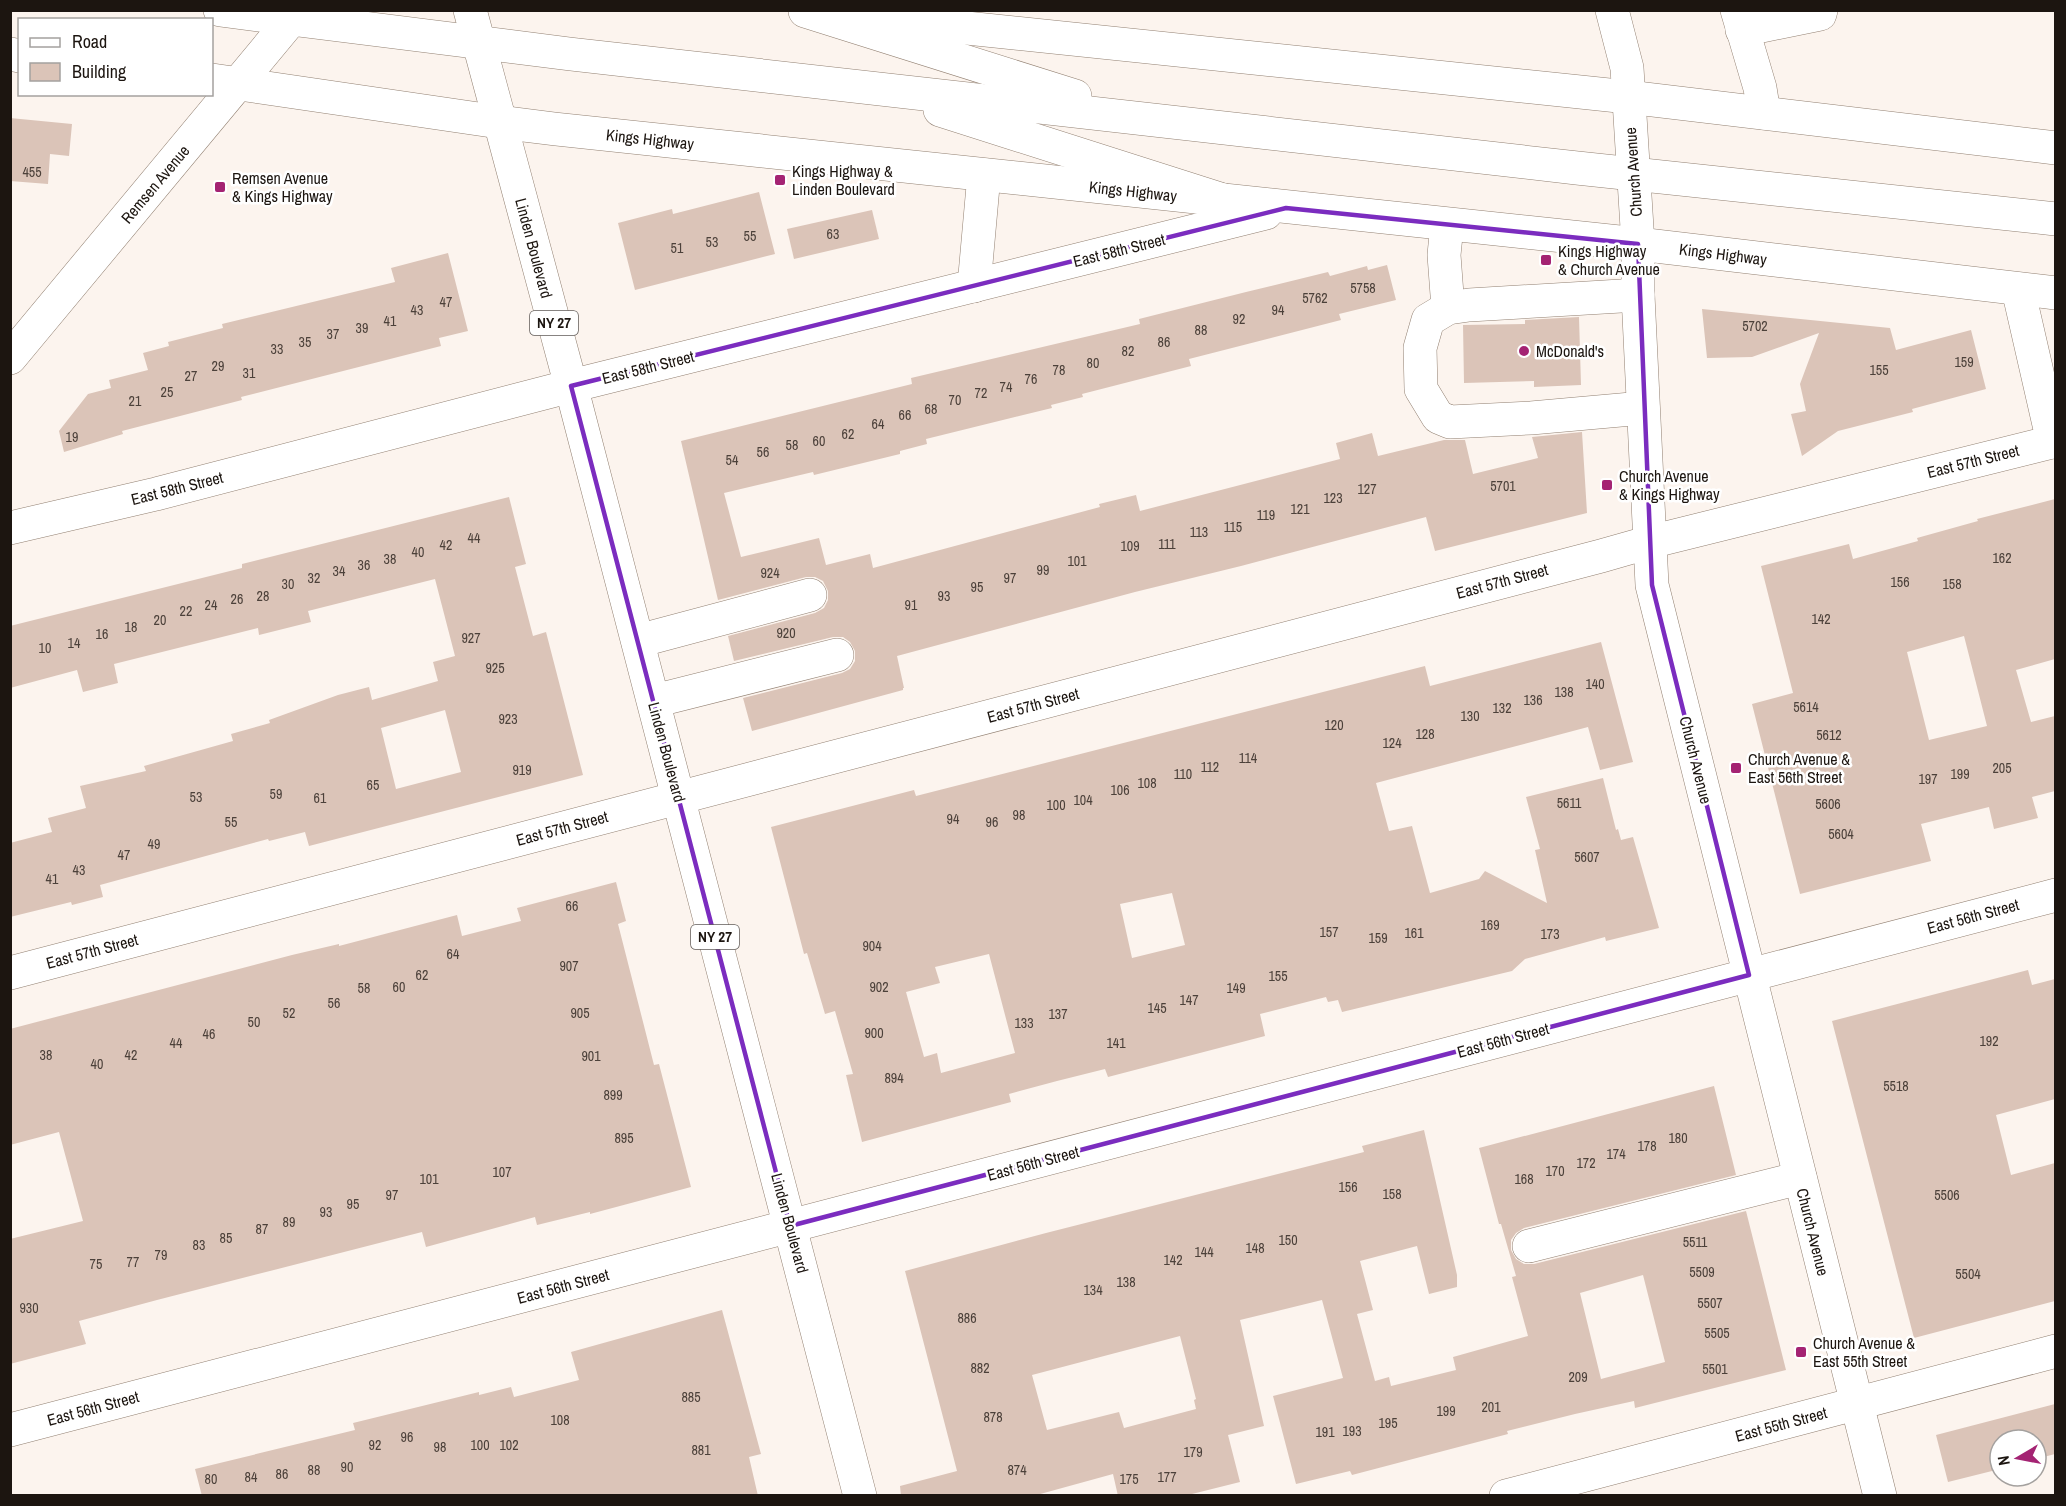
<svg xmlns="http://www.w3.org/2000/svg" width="2066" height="1506" viewBox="0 0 2066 1506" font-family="'Archivo Narrow',sans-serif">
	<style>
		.building { fill: #dbc4b8; fill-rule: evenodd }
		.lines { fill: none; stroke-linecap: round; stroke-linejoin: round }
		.minor-casing { stroke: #928072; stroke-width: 34 }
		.major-casing { stroke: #928072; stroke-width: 34 }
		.highway-casing { stroke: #928072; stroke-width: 34 }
		.minor { stroke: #fff; stroke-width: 33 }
		.major { stroke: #fff; stroke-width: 33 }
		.highway { stroke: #fff; stroke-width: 33 }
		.marked { fill: none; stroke: #7b2cbf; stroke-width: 4.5; stroke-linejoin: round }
		.poi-dot { fill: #a42373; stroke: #fff; stroke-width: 2 }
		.labels { text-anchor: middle; stroke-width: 5; stroke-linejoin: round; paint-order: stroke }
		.number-label { font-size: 14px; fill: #4c413a }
		.shield { fill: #fff; stroke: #605b58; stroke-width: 1.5 }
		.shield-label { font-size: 15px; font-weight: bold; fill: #1c1510 }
		.street-label { font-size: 16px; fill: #1c1510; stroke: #fff }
		.poi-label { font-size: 16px; fill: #1c1510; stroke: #fff; text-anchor: start }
	</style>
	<rect width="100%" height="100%" fill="#fcf4ee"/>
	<!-- building -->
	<g class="building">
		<path d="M 10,118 L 72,124 L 69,156 L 50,154 L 48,184 L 10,181 Z"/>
		<path d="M 759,192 L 775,254 L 635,290 L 618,223 L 672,209 L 673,214 Z"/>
		<path d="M 872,210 L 879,239 L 794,259 L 787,229 Z"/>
		<path d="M 448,253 L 468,331 L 439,338 L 441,346 L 241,397 L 242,400 L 122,431 L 123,434 L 64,452 L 59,431 L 88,394 L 111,388 L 109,380 L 148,370 L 143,353 L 169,346 L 168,342 L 223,328 L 222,324 L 395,282 L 391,268 Z"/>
		<path d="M 1387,265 L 1396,300 L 1339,314 L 1341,320 L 1189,359 L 1191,366 L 1082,394 L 1083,397 L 1051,405 L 1052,408 L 926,439 L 927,444 L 900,451 L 900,454 L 814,475 L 813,472 L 724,493 L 741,557 L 819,538 L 826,565 L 870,554 L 873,568 L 1100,507 L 1099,504 L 1136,495 L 1140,511 L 1340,459 L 1336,443 L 1372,433 L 1378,456 L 1444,440 L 1465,440 L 1473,474 L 1538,458 L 1532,437 L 1582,432 L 1587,513 L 1435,551 L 1426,517 L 1241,566 L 1135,592 L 897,656 L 904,688 L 903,688 L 903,690 L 752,731 L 743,698 L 842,673 L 850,669 L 855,661 L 855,651 L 850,642 L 843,637 L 833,637 L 734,661 L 728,636 L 815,613 L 824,608 L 828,600 L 828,591 L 823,581 L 815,577 L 806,577 L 718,600 L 681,441 L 912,384 L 911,378 L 1140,324 L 1139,319 L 1246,292 L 1328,272 L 1330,276 L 1367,266 L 1368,270 Z"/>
		<path d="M 1702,309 L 1890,328 L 1896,350 L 1971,330 L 1986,389 L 1912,409 L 1913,412 L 1838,431 L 1802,456 L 1791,414 L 1806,411 L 1800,384 L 1819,333 L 1752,357 L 1707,358 Z"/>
		<path d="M 1579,317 L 1581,385 L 1534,387 L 1534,381 L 1464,383 L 1463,325 L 1525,324 L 1525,320 Z"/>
		<path d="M 509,497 L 526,564 L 515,567 L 533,636 L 546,632 L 583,775 L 309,846 L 305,832 L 269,841 L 268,839 L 100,885 L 103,897 L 72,905 L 71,902 L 10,917 L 10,843 L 52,832 L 48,818 L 86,808 L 80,786 L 146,771 L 144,766 L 233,741 L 231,734 L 270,723 L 269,720 L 338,695 L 369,687 L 372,700 L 438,681 L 433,662 L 455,656 L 435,579 L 308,611 L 311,622 L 259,635 L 258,628 L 114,664 L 118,683 L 83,692 L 77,670 L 10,688 L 10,626 L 242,568 L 242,564 ZM 445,710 L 461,772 L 396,789 L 381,728 Z"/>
		<path d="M 2055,499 L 2055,659 L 2016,670 L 2031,722 L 2055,716 L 2055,791 L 2032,797 L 2038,818 L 1994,829 L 1989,807 L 1921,824 L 1931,861 L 1800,894 L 1752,704 L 1793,693 L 1761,566 L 1849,544 L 1853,559 L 1918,541 L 1917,538 L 1978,521 L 1977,519 ZM 1964,636 L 1987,726 L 1929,740 L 1907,652 Z"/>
		<path d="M 1601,642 L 1633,762 L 1600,770 L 1588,727 L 1376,783 L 1389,831 L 1412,826 L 1430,893 L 1479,879 L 1485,871 L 1547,903 L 1535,850 L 1540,849 L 1526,797 L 1603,778 L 1616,830 L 1618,829 L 1621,840 L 1633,837 L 1659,928 L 1606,941 L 1605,937 L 1525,959 L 1512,971 L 1342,1012 L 1338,1000 L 1328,1002 L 1326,997 L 1260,1014 L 1265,1036 L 1108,1077 L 1105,1069 L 1057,1081 L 1009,1094 L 1011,1102 L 862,1142 L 846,1075 L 853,1074 L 835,1011 L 825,1014 L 807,953 L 804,954 L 771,827 L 914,790 L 916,796 L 1425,666 L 1430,686 ZM 1172,893 L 1185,945 L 1132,958 L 1120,904 ZM 989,954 L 1015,1053 L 941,1073 L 937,1053 L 924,1057 L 906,992 L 940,983 L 935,967 Z"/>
		<path d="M 616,882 L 626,921 L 618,924 L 654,1065 L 659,1064 L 691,1187 L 590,1214 L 590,1212 L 537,1225 L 535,1217 L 426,1247 L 422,1232 L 157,1300 L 79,1321 L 86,1344 L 10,1364 L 10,1239 L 83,1221 L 59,1132 L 10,1145 L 10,1029 L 292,955 L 339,944 L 339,946 L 457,915 L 462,936 L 521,921 L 517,908 Z"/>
		<path d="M 2028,970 L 2032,985 L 2055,979 L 2055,1099 L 1996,1115 L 2011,1175 L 2055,1163 L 2055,1301 L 1914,1338 L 1832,1021 Z"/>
		<path d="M 1714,1086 L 1736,1175 L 1524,1228 L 1516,1233 L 1511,1240 L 1511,1250 L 1516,1259 L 1524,1264 L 1534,1264 L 1746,1211 L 1786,1370 L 1635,1408 L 1634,1401 L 1575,1414 L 1507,1431 L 1508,1434 L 1352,1475 L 1350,1471 L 1296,1484 L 1273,1396 L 1343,1378 L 1322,1300 L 1240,1320 L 1264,1426 L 1228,1435 L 1240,1482 L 1184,1496 L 1118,1496 L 1113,1474 L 1033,1496 L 901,1496 L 900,1486 L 957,1471 L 905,1271 L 1046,1233 L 1364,1152 L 1362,1146 L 1424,1130 L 1457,1275 L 1457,1287 L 1429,1294 L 1417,1246 L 1360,1261 L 1373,1310 L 1357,1314 L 1375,1381 L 1389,1377 L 1391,1386 L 1456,1370 L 1453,1357 L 1528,1336 L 1512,1277 L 1516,1276 L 1501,1224 L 1499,1224 L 1479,1148 ZM 1643,1275 L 1665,1362 L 1601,1379 L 1580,1293 ZM 1180,1336 L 1196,1399 L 1194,1400 L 1196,1409 L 1124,1428 L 1119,1412 L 1047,1430 L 1032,1375 Z"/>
		<path d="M 722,1310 L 761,1454 L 749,1457 L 758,1496 L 202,1496 L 195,1469 L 355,1430 L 353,1423 L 479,1392 L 479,1395 L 511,1387 L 514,1397 L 579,1380 L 571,1352 Z"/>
		<path d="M 2055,1404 L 2055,1454 L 2036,1459 L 2036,1440 L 2000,1440 L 2000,1469 L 1948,1482 L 1936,1435 Z"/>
	</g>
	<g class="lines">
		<!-- minor casing -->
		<g class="minor-casing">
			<g id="minor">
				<path d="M 1737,10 L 1760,88 L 1764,113"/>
				<path d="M 842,15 L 1628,97 L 2056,148"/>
				<path d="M 1742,30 L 1820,14 L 1821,10"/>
				<path d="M 10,54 L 20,56"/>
				<path d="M 212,80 L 499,122 L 555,129 L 1638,244 L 2056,293"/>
				<path d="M 1447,225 L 1444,255 L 1448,308"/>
				<path d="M 974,286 L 984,175"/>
				<path d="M 2018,289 L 2053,442"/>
				<path d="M 1638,295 L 1469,305 L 1448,308 L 1428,320 L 1420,348 L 1421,389 L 1438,417 L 1450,422 L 1531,418 L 1643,408"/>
				<path d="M 10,528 L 156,494 L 571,386 L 1266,213"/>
				<path d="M 638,641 L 810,595"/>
				<path d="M 654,701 L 837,655"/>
				<path d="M 10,973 L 1601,556 L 1650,542 L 2056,441"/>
				<path d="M 1529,1246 L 1800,1178"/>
				<path d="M 10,1430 L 2056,895"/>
				<path d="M 1506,1496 L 2056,1351"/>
			</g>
		</g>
		<!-- major casing -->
		<g class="major-casing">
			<g id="major">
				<path d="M 220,10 L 570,54 L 1577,168 L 2056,219"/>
				<path d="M 1612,10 L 1627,68 L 1638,244 L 1638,295 L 1652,585 L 1880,1496"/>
				<path d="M 805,11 L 1075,96"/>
				<path d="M 940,110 L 1226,201"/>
				<path d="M 10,358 L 299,10"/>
			</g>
		</g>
		<!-- highway casing -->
		<g class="highway-casing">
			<g id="highway">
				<path d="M 292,10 L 293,18"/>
				<path d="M 470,10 L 571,386 L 860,1496"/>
			</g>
		</g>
		<!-- minor -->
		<use href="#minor" class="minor"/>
		<!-- major -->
		<use href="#major" class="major"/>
		<!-- highway -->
		<use href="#highway" class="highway"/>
	</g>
	<!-- marked area -->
	<path class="marked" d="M 1286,208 L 1638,244 L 1652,585 L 1749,975 L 790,1226 L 571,386 Z"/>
	<!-- markers -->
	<g class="poi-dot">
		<rect x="774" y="174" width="12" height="12" rx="3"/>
		<rect x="214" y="181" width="12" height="12" rx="3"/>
		<rect x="1540" y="254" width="12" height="12" rx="3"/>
		<circle cx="1524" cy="351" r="6"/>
		<rect x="1601" y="479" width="12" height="12" rx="3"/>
		<rect x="1730" y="762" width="12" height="12" rx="3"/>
		<rect x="1795" y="1346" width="12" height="12" rx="3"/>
	</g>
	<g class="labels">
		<!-- number labels -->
		<g class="number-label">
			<text x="32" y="177">455</text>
			<text x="833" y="239">63</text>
			<text x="750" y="241">55</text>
			<text x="712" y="247">53</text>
			<text x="677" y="253">51</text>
			<text x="1363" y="293">5758</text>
			<text x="1315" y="303">5762</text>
			<text x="446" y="307">47</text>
			<text x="417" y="315">43</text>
			<text x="1278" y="315">94</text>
			<text x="1239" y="324">92</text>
			<text x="390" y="326">41</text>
			<text x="1755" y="331">5702</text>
			<text x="362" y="333">39</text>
			<text x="1201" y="335">88</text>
			<text x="333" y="339">37</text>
			<text x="305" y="347">35</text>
			<text x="1164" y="347">86</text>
			<text x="277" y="354">33</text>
			<text x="1128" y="356">82</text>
			<text x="1964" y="367">159</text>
			<text x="1093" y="368">80</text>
			<text x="218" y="371">29</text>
			<text x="1059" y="375">78</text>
			<text x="1879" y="375">155</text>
			<text x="249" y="378">31</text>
			<text x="191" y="381">27</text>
			<text x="1031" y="384">76</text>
			<text x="1006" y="392">74</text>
			<text x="167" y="397">25</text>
			<text x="981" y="398">72</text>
			<text x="955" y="405">70</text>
			<text x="135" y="406">21</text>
			<text x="931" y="414">68</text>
			<text x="905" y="420">66</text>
			<text x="878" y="429">64</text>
			<text x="848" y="439">62</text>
			<text x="72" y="442">19</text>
			<text x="819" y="446">60</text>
			<text x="792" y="450">58</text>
			<text x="763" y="457">56</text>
			<text x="732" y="465">54</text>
			<text x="1503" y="491">5701</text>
			<text x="1367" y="494">127</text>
			<text x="1333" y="503">123</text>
			<text x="1300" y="514">121</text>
			<text x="1266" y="520">119</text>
			<text x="1233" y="532">115</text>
			<text x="1199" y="537">113</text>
			<text x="474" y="543">44</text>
			<text x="1167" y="549">111</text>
			<text x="446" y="550">42</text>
			<text x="1130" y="551">109</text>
			<text x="418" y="557">40</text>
			<text x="2002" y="563">162</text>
			<text x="390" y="564">38</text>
			<text x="1077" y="566">101</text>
			<text x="364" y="570">36</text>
			<text x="1043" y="575">99</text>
			<text x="339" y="576">34</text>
			<text x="770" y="578">924</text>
			<text x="314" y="583">32</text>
			<text x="1010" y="583">97</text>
			<text x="1900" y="587">156</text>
			<text x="288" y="589">30</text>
			<text x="1952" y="589">158</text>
			<text x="977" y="592">95</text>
			<text x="263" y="601">28</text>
			<text x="944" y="601">93</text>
			<text x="237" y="604">26</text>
			<text x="211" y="610">24</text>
			<text x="911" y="610">91</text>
			<text x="186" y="616">22</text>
			<text x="1821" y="624">142</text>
			<text x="160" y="625">20</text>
			<text x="131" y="632">18</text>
			<text x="786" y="638">920</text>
			<text x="102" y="639">16</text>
			<text x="471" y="643">927</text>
			<text x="74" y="648">14</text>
			<text x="45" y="653">10</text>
			<text x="495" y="673">925</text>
			<text x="1595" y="689">140</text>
			<text x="1564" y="697">138</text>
			<text x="1533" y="705">136</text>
			<text x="1806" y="712">5614</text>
			<text x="1502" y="713">132</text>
			<text x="1470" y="721">130</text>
			<text x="508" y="724">923</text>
			<text x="1334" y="730">120</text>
			<text x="1425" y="739">128</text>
			<text x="1829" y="740">5612</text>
			<text x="1392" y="748">124</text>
			<text x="1248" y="763">114</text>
			<text x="1210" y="772">112</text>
			<text x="2002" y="773">205</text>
			<text x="522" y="775">919</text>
			<text x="1183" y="779">110</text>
			<text x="1960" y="779">199</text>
			<text x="1928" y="784">197</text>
			<text x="1147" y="788">108</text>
			<text x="373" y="790">65</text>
			<text x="1120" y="795">106</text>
			<text x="276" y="799">59</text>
			<text x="196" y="802">53</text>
			<text x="320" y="803">61</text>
			<text x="1083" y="805">104</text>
			<text x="1569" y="808">5611</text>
			<text x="1828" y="809">5606</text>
			<text x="1056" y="810">100</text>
			<text x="1019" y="820">98</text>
			<text x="953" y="824">94</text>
			<text x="231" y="827">55</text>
			<text x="992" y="827">96</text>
			<text x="1841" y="839">5604</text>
			<text x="154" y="849">49</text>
			<text x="124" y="860">47</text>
			<text x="1587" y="862">5607</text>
			<text x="79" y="875">43</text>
			<text x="52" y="884">41</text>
			<text x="572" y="911">66</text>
			<text x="1490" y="930">169</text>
			<text x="1329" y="937">157</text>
			<text x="1414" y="938">161</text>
			<text x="1550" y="939">173</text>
			<text x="1378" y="943">159</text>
			<text x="872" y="951">904</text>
			<text x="453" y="959">64</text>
			<text x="569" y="971">907</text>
			<text x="422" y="980">62</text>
			<text x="1278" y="981">155</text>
			<text x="399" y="992">60</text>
			<text x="879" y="992">902</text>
			<text x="364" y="993">58</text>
			<text x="1236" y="993">149</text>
			<text x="1189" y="1005">147</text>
			<text x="334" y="1008">56</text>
			<text x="1157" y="1013">145</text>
			<text x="289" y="1018">52</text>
			<text x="580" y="1018">905</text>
			<text x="1058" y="1019">137</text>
			<text x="254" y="1027">50</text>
			<text x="1024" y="1028">133</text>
			<text x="874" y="1038">900</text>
			<text x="209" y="1039">46</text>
			<text x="1989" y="1046">192</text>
			<text x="176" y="1048">44</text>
			<text x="1116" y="1048">141</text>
			<text x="46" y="1060">38</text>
			<text x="131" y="1060">42</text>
			<text x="591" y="1061">901</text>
			<text x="97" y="1069">40</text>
			<text x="894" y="1083">894</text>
			<text x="1896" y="1091">5518</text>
			<text x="613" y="1100">899</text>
			<text x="624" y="1143">895</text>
			<text x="1678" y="1143">180</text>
			<text x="1647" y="1151">178</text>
			<text x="1616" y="1159">174</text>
			<text x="1586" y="1168">172</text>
			<text x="1555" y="1176">170</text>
			<text x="502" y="1177">107</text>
			<text x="429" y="1184">101</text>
			<text x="1524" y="1184">168</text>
			<text x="1348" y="1192">156</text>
			<text x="1392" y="1199">158</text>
			<text x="392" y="1200">97</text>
			<text x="1947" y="1200">5506</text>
			<text x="353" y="1209">95</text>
			<text x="326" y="1217">93</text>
			<text x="289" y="1227">89</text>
			<text x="262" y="1234">87</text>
			<text x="226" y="1243">85</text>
			<text x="1288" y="1245">150</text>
			<text x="1695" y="1247">5511</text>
			<text x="199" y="1250">83</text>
			<text x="1255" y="1253">148</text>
			<text x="1204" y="1257">144</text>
			<text x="161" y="1260">79</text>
			<text x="1173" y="1265">142</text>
			<text x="133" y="1267">77</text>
			<text x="96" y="1269">75</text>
			<text x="1702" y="1277">5509</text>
			<text x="1968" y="1279">5504</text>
			<text x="1126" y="1287">138</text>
			<text x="1093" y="1295">134</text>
			<text x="1710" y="1308">5507</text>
			<text x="29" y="1313">930</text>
			<text x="967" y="1323">886</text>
			<text x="1717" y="1338">5505</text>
			<text x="980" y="1373">882</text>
			<text x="1715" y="1374">5501</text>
			<text x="1578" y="1382">209</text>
			<text x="691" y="1402">885</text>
			<text x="1491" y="1412">201</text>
			<text x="1446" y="1416">199</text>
			<text x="993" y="1422">878</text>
			<text x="560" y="1425">108</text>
			<text x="1388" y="1428">195</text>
			<text x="1352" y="1436">193</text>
			<text x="1325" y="1437">191</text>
			<text x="407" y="1442">96</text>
			<text x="375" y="1450">92</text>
			<text x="480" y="1450">100</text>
			<text x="509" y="1450">102</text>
			<text x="440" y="1452">98</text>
			<text x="701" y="1455">881</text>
			<text x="1193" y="1457">179</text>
			<text x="347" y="1472">90</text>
			<text x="314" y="1475">88</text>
			<text x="1017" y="1475">874</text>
			<text x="282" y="1479">86</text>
			<text x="251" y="1482">84</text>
			<text x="1167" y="1482">177</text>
			<text x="211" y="1484">80</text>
			<text x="1129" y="1484">175</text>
		</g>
		<!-- shield labels -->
		<g class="shield">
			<rect x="530" y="311" width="48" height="24" rx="4.5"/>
			<rect x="691" y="925" width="48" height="24" rx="4.5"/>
		</g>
		<g class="shield-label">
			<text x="554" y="328">NY 27</text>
			<text x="715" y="942">NY 27</text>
		</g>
		<!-- street labels -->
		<g class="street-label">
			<text transform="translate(650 139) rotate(6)" y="6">Kings Highway</text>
			<text transform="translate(1633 172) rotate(-94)" y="6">Church Avenue</text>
			<text transform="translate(155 184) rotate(-50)" y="6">Remsen Avenue</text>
			<text transform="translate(1133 191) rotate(6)" y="6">Kings Highway</text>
			<text transform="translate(534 248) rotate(75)" y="6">Linden Boulevard</text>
			<text transform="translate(1119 250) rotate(-14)" y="6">East 58th Street</text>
			<text transform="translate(1723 254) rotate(7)" y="6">Kings Highway</text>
			<text transform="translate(648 367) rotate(-14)" y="6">East 58th Street</text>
			<text transform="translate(1973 461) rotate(-14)" y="6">East 57th Street</text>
			<text transform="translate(177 488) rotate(-14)" y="6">East 58th Street</text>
			<text transform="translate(1502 581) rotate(-15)" y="6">East 57th Street</text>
			<text transform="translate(1033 705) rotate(-15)" y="6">East 57th Street</text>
			<text transform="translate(667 752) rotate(75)" y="6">Linden Boulevard</text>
			<text transform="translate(1696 760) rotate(76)" y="6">Church Avenue</text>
			<text transform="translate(562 828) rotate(-15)" y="6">East 57th Street</text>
			<text transform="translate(1973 916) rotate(-15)" y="6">East 56th Street</text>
			<text transform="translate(92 951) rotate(-15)" y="6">East 57th Street</text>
			<text transform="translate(1503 1040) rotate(-15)" y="6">East 56th Street</text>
			<text transform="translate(1033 1163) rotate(-15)" y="6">East 56th Street</text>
			<text transform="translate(790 1223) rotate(75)" y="6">Linden Boulevard</text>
			<text transform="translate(1813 1232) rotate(76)" y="6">Church Avenue</text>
			<text transform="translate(563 1286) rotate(-15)" y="6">East 56th Street</text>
			<text transform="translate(93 1408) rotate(-15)" y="6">East 56th Street</text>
			<text transform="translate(1781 1424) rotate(-15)" y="6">East 55th Street</text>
		</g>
		<!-- poi labels -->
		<g class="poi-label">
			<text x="792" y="177">Kings Highway &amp;<tspan x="792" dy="18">Linden Boulevard</tspan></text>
			<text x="232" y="184">Remsen Avenue<tspan x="232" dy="18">&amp; Kings Highway</tspan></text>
			<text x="1558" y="257">Kings Highway<tspan x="1558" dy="18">&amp; Church Avenue</tspan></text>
			<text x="1536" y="357">McDonald's</text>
			<text x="1619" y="482">Church Avenue<tspan x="1619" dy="18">&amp; Kings Highway</tspan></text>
			<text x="1748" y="765">Church Avenue &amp;<tspan x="1748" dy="18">East 56th Street</tspan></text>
			<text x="1813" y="1349">Church Avenue &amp;<tspan x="1813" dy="18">East 55th Street</tspan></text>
		</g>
	</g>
	<!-- border -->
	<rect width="2066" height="1506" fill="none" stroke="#1c1510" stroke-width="24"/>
	<!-- legend -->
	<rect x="18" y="18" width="195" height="78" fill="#ffffff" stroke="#a4a19f" stroke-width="1.5"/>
	<rect x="30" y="38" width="30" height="9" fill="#ffffff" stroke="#a4a19f" stroke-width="1.5"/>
	<text x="72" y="48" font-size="18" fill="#1c1510">Road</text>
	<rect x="30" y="63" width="30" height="18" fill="#dbc4b8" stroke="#a4a19f" stroke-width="1.5"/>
	<text x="72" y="78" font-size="18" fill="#1c1510">Building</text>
	<!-- north arrow -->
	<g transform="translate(2018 1458) rotate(260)"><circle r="28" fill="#ffffff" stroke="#a4a19f" stroke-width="1.5"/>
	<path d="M0-4.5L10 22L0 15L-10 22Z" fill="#a42373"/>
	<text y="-9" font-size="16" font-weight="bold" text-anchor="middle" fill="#1c1510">N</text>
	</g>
</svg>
